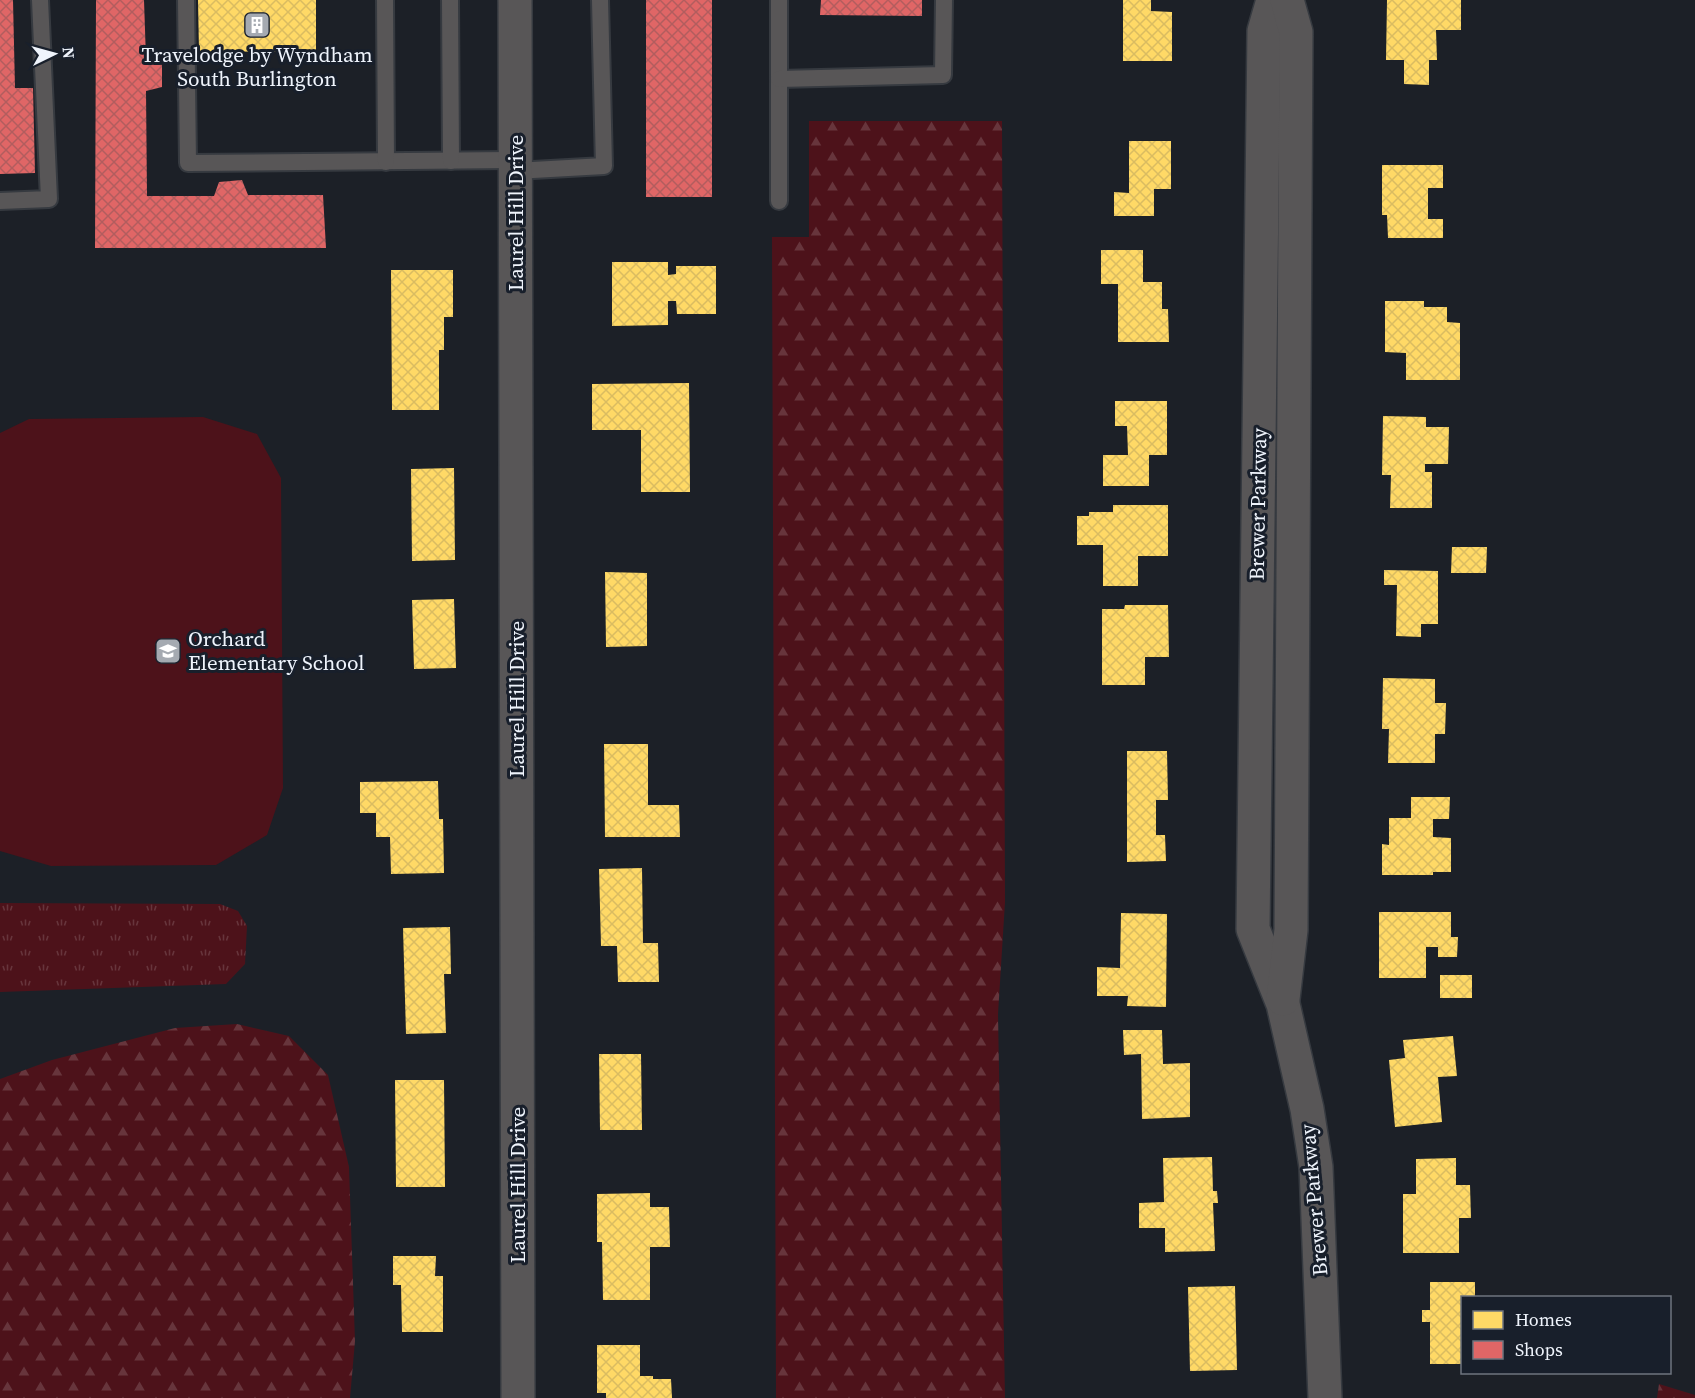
<svg xmlns="http://www.w3.org/2000/svg" width="1695" height="1398" viewBox="0 0 1695 1398" font-family="'Source Serif 4',serif">
	<style>
		.forest { fill: url(#forest-firs) }
		.park { fill: url(#park-tufts) }
		.pitch { fill: #4d121a }
		.homes { fill: url(#homes-cross-hatch) }
		.shops { fill: url(#shops-cross-hatch) }
		.lines { fill: none; stroke-linecap: round; stroke-linejoin: round }
		.service-casing { stroke: #363a40; stroke-width: 20 }
		.minor-casing { stroke: #363a40; stroke-width: 36 }
		.service { stroke: #585657; stroke-width: 16 }
		.minor { stroke: #585657; stroke-width: 33 }
		.labels { text-anchor: middle; stroke-width: 6; stroke-linejoin: round; paint-order: stroke }
		.poi-label { font-size: 21px; fill: #eff4fc; stroke: #181f2b }
		.street-label { font-size: 21px; fill: #eff4fc; stroke: #181f2b }
	</style>
	<defs>
		<pattern id="forest-firs" width="22" height="20" patternUnits="userSpaceOnUse" patternTransform="scale(1.5)"><rect width="22" height="20" fill="#4d121a"/><path d="M5 1l3.5 6h-7zM16 11l3.5 6h-7z" fill="#67353c"/></pattern>
		<pattern id="park-tufts" width="24" height="20" patternUnits="userSpaceOnUse" patternTransform="scale(1.5)"><rect width="24" height="20" fill="#4d121a"/><path d="M3 7l-1-3M5 7V3M7 7l1-3M15 17l-1-3M17 17v-4M19 17l1-3" fill="none" stroke="#67353c"/></pattern>
		<pattern id="homes-cross-hatch" width="8" height="8" patternUnits="userSpaceOnUse" patternTransform="scale(1.5)"><rect width="8" height="8" fill="#ffd966"/><path d="M0 0l8 8M0 8l8-8" fill="none" stroke="#dabc61"/></pattern>
		<pattern id="shops-cross-hatch" width="8" height="8" patternUnits="userSpaceOnUse" patternTransform="scale(1.5)"><rect width="8" height="8" fill="#e06666"/><path d="M0 0l8 8M0 8l8-8" fill="none" stroke="#b25d5e"/></pattern>
	</defs>
	<rect width="100%" height="100%" fill="#1c2027"/>
	<!-- forest -->
	<g class="forest">
		<path d="M 809,121 L 1002,121 L 1005,902 L 998,1014 L 1005,1398 L 776,1398 L 772,237 L 809,237 Z"/>
		<path d="M 237,1024 L 289,1036 L 328,1075 L 349,1167 L 355,1341 L 350,1398 L 0,1398 L 0,1079 L 52,1060 L 175,1028 Z"/>
		<path d="M 1659,1384 L 1695,1395 L 1695,1398 L 1657,1398 Z"/>
	</g>
	<!-- park -->
	<path class="park" d="M 0,903 L 220,904 L 238,911 L 247,926 L 245,964 L 226,984 L 0,992 Z"/>
	<!-- pitch -->
	<path class="pitch" d="M 203,417 L 257,434 L 281,478 L 283,788 L 267,835 L 216,865 L 51,866 L 0,851 L 0,433 L 29,419 Z"/>
	<!-- homes -->
	<g class="homes">
		<path d="M 198,0 L 316,0 L 316,51 L 199,52 Z"/>
		<path d="M 1123,0 L 1151,0 L 1151,11 L 1172,12 L 1172,61 L 1123,61 Z"/>
		<path d="M 1387,0 L 1461,0 L 1461,30 L 1436,30 L 1437,60 L 1429,60 L 1429,85 L 1404,84 L 1404,60 L 1386,60 Z"/>
		<path d="M 1129,141 L 1171,141 L 1171,189 L 1154,189 L 1154,216 L 1114,216 L 1114,192 L 1129,193 Z"/>
		<path d="M 1382,165 L 1443,165 L 1443,188 L 1428,188 L 1428,219 L 1443,219 L 1443,238 L 1388,238 L 1387,215 L 1382,215 Z"/>
		<path d="M 1101,250 L 1143,250 L 1143,282 L 1162,282 L 1162,309 L 1168,309 L 1169,342 L 1118,342 L 1118,284 L 1101,284 Z"/>
		<path d="M 612,262 L 668,262 L 668,275 L 676,274 L 676,266 L 716,266 L 716,314 L 677,314 L 676,301 L 668,301 L 668,325 L 612,326 Z"/>
		<path d="M 391,270 L 453,270 L 453,317 L 444,317 L 444,350 L 439,350 L 439,410 L 392,410 Z"/>
		<path d="M 1385,301 L 1424,301 L 1424,307 L 1447,307 L 1447,322 L 1460,323 L 1460,380 L 1406,380 L 1406,353 L 1385,352 Z"/>
		<path d="M 689,383 L 690,492 L 641,492 L 641,430 L 592,430 L 592,384 Z"/>
		<path d="M 1115,401 L 1167,401 L 1167,455 L 1149,455 L 1149,486 L 1103,486 L 1103,455 L 1128,455 L 1127,426 L 1115,426 Z"/>
		<path d="M 1383,416 L 1426,417 L 1426,427 L 1449,427 L 1448,464 L 1425,464 L 1425,472 L 1432,472 L 1432,508 L 1390,508 L 1391,475 L 1382,475 Z"/>
		<path d="M 454,468 L 455,560 L 412,561 L 411,469 Z"/>
		<path d="M 1113,505 L 1168,505 L 1168,556 L 1138,556 L 1138,586 L 1103,586 L 1103,545 L 1077,545 L 1077,516 L 1089,516 L 1089,512 L 1113,512 Z"/>
		<path d="M 1452,547 L 1487,547 L 1486,573 L 1451,573 Z"/>
		<path d="M 1384,570 L 1438,571 L 1438,624 L 1421,624 L 1421,637 L 1396,636 L 1397,585 L 1384,585 Z"/>
		<path d="M 605,572 L 647,573 L 647,646 L 606,647 Z"/>
		<path d="M 454,599 L 456,668 L 414,669 L 412,600 Z"/>
		<path d="M 1125,605 L 1168,605 L 1169,657 L 1145,657 L 1145,685 L 1102,685 L 1102,609 L 1124,609 Z"/>
		<path d="M 1383,678 L 1435,679 L 1435,703 L 1446,703 L 1445,734 L 1435,734 L 1435,763 L 1388,763 L 1389,729 L 1382,729 Z"/>
		<path d="M 604,744 L 648,744 L 648,805 L 679,805 L 680,837 L 605,837 Z"/>
		<path d="M 1127,751 L 1167,751 L 1168,800 L 1156,800 L 1156,835 L 1165,835 L 1166,861 L 1127,862 Z"/>
		<path d="M 438,781 L 439,819 L 443,819 L 444,873 L 391,874 L 390,837 L 376,837 L 376,813 L 360,813 L 360,782 Z"/>
		<path d="M 1411,797 L 1450,797 L 1449,819 L 1433,819 L 1433,837 L 1451,838 L 1451,872 L 1433,872 L 1433,875 L 1382,875 L 1382,844 L 1389,845 L 1389,818 L 1411,818 Z"/>
		<path d="M 642,868 L 643,943 L 658,943 L 659,982 L 618,982 L 617,946 L 601,946 L 599,869 Z"/>
		<path d="M 1379,912 L 1451,912 L 1451,937 L 1458,937 L 1457,957 L 1438,957 L 1438,947 L 1426,947 L 1426,978 L 1379,978 Z"/>
		<path d="M 1121,913 L 1167,914 L 1166,1007 L 1127,1006 L 1128,996 L 1097,996 L 1097,967 L 1120,968 Z"/>
		<path d="M 450,927 L 451,974 L 444,974 L 446,1033 L 406,1034 L 403,928 Z"/>
		<rect x="1440" y="975" width="32" height="23"/>
		<path d="M 1123,1030 L 1162,1030 L 1163,1064 L 1190,1063 L 1190,1117 L 1142,1119 L 1141,1054 L 1124,1055 Z"/>
		<path d="M 1453,1036 L 1457,1076 L 1438,1077 L 1442,1122 L 1395,1127 L 1389,1060 L 1405,1058 L 1403,1040 Z"/>
		<path d="M 599,1054 L 641,1054 L 642,1130 L 600,1130 Z"/>
		<path d="M 395,1080 L 444,1080 L 445,1187 L 396,1187 Z"/>
		<path d="M 1212,1157 L 1213,1191 L 1217,1191 L 1218,1203 L 1213,1203 L 1215,1251 L 1165,1252 L 1165,1228 L 1139,1228 L 1139,1203 L 1164,1202 L 1163,1158 Z"/>
		<path d="M 1456,1158 L 1456,1185 L 1470,1185 L 1471,1218 L 1459,1218 L 1459,1253 L 1403,1253 L 1403,1194 L 1416,1194 L 1416,1159 Z"/>
		<path d="M 650,1193 L 650,1207 L 669,1207 L 670,1247 L 650,1247 L 650,1300 L 603,1300 L 602,1242 L 597,1242 L 597,1194 Z"/>
		<path d="M 393,1256 L 436,1256 L 435,1276 L 443,1276 L 443,1332 L 402,1332 L 401,1285 L 393,1285 Z"/>
		<path d="M 1430,1282 L 1475,1282 L 1475,1298 L 1462,1298 L 1462,1364 L 1430,1364 L 1430,1322 L 1422,1322 L 1422,1310 L 1430,1310 Z"/>
		<path d="M 1235,1286 L 1237,1370 L 1190,1371 L 1188,1287 Z"/>
		<path d="M 597,1345 L 640,1345 L 640,1376 L 653,1376 L 653,1379 L 671,1379 L 672,1398 L 606,1398 L 606,1393 L 597,1393 Z"/>
	</g>
	<!-- shops -->
	<g class="shops">
		<path d="M 0,0 L 13,0 L 15,88 L 33,88 L 35,173 L 0,174 Z"/>
		<path d="M 96,0 L 144,0 L 146,59 L 162,65 L 162,87 L 146,91 L 147,196 L 214,196 L 219,182 L 242,180 L 248,195 L 323,195 L 326,248 L 95,248 Z"/>
		<rect x="646" y="0" width="66" height="197"/>
		<path d="M 821,0 L 922,0 L 922,16 L 820,15 Z"/>
	</g>
	<g class="lines">
		<!-- service casing -->
		<g class="service-casing">
			<g id="service">
				<path d="M 186,0 L 188,163 L 516,160"/>
				<path d="M 385,0 L 386,162"/>
				<path d="M 450,0 L 451,161"/>
				<path d="M 779,0 L 779,201"/>
				<path d="M 779,79 L 943,75 L 944,0"/>
				<path d="M 515,171 L 604,166 L 600,0"/>
				<path d="M 0,201 L 49,199 L 40,0"/>
			</g>
		</g>
		<!-- minor casing -->
		<g class="minor-casing">
			<g id="minor">
				<path d="M 515,0 L 518,1398"/>
				<path d="M 1273,0 L 1264,31 L 1253,929 L 1283,1004 L 1307,1109 L 1316,1167 L 1325,1398"/>
				<path d="M 1283,999 L 1291,930 L 1296,32 L 1287,0"/>
			</g>
		</g>
		<!-- service -->
		<use href="#service" class="service"/>
		<!-- minor -->
		<use href="#minor" class="minor"/>
	</g>
	<!-- icons -->
	<defs>
		<g id="building-square" transform="scale(1.35)"><rect x="-9" y="-9" width="18" height="18" rx="4" fill="#a5aab1" stroke="#181f2b"/><path d="M-4-6H4V6H1V3H-1V6H-4ZM-2.5-4.3h1.7v1.8h-1.7ZM.8-4.3h1.7v1.8H.8ZM-2.5-1h1.7V.8h-1.7ZM.8-1h1.7V.8H.8Z" fill="#fff"/></g>
		<g id="school-square" transform="scale(1.35)"><rect x="-9" y="-9" width="18" height="18" rx="4" fill="#a5aab1" stroke="#181f2b"/><path d="M0-5L7-2L0 1L-7-2ZM-4 1L0 2.5L4 1V4Q0 6-4 4Z" fill="#fff"/></g>
	</defs>
	<g fill-rule="evenodd">
		<use href="#building-square" x="257" y="25"/>
		<use href="#school-square" x="168" y="651"/>
	</g>
	<g class="labels">
		<!-- poi labels -->
		<g class="poi-label">
			<text x="257" y="62">Travelodge by Wyndham<tspan x="257" dy="24">South Burlington</tspan></text>
			<text x="188" y="646" text-anchor="start">Orchard<tspan x="188" dy="24">Elementary School</tspan></text>
		</g>
		<!-- street labels -->
		<g class="street-label">
			<text transform="translate(516 213) rotate(-90)" y="7">Laurel Hill Drive</text>
			<text transform="translate(1258 504) rotate(-89)" y="7">Brewer Parkway</text>
			<text transform="translate(517 699) rotate(-90)" y="7">Laurel Hill Drive</text>
			<text transform="translate(518 1185) rotate(-90)" y="7">Laurel Hill Drive</text>
			<text transform="translate(1314 1200) rotate(-95)" y="7">Brewer Parkway</text>
		</g>
	</g>
	<!-- legend -->
	<rect x="1461" y="1296" width="210" height="78" fill="#181f2b" stroke="#6e747f" stroke-width="1.5"/>
	<rect x="1473" y="1311" width="30" height="18" fill="#ffd966" stroke="#6e747f" stroke-width="1.5"/>
	<text x="1515" y="1326" font-size="18" fill="#eff4fc">Homes</text>
	<rect x="1473" y="1341" width="30" height="18" fill="#e06666" stroke="#6e747f" stroke-width="1.5"/>
	<text x="1515" y="1356" font-size="18" fill="#eff4fc">Shops</text>
	<!-- north arrow -->
	<g transform="translate(54 54) rotate(85)" stroke="#181f2b" stroke-width="4.5" paint-order="stroke">
	<path d="M0-4.5L10 22L0 15L-10 22Z" fill="#eff4fc"/>
	<text y="-9" font-size="16" font-weight="bold" text-anchor="middle" fill="#eff4fc">N</text>
	</g>
</svg>
